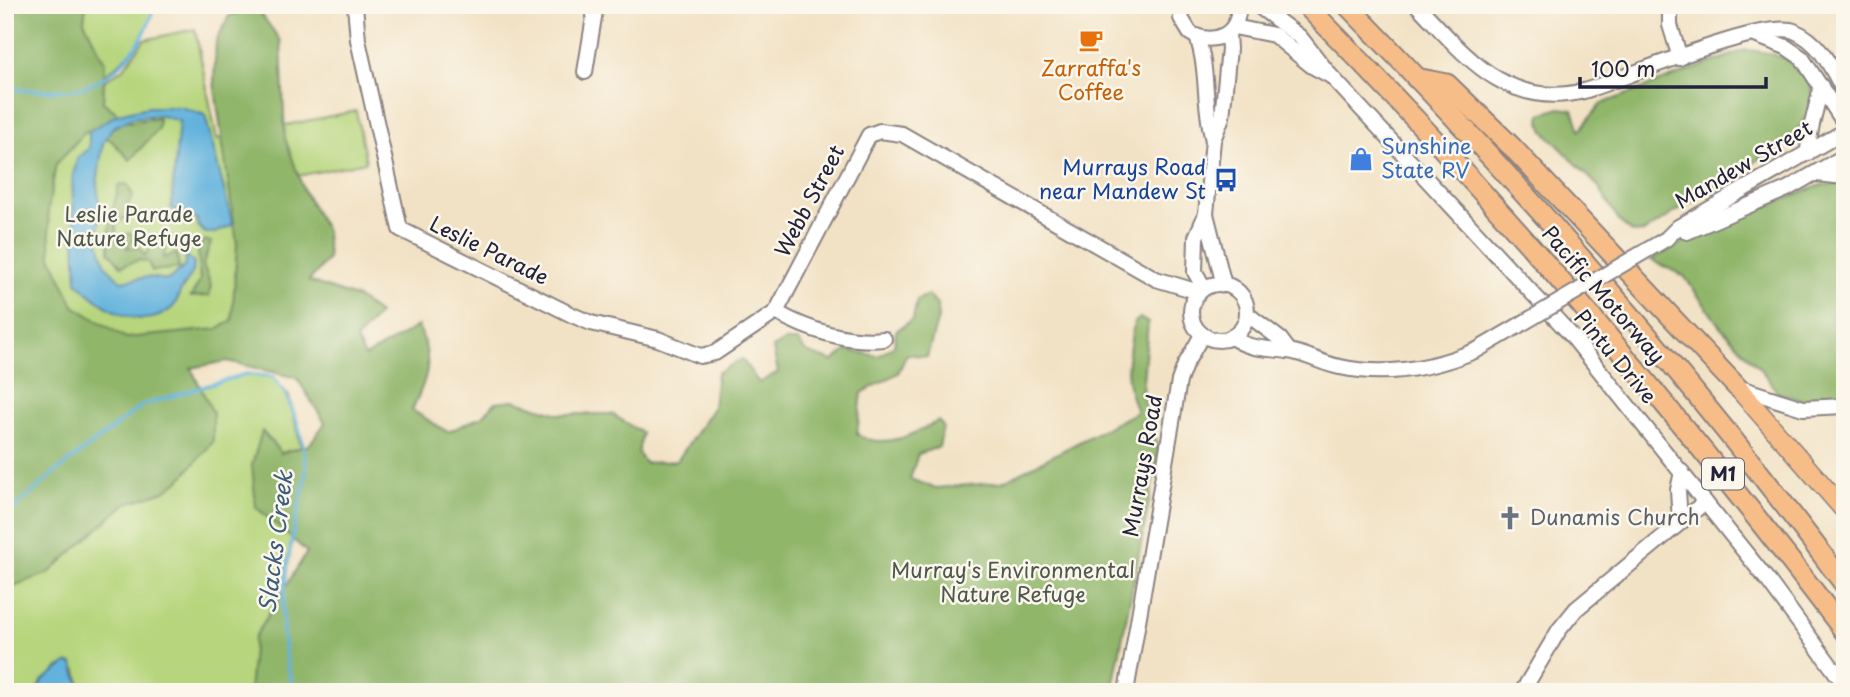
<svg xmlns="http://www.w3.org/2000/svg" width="1850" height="697" viewBox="0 0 1850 697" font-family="'Playpen Sans',sans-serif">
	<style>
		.green { fill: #b6d57b; stroke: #6c7c5b; stroke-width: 2 }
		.forest { fill: #90b66b; stroke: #596c53; stroke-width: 2 }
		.water { fill: #62b2dd; stroke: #426a8c; stroke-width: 2 }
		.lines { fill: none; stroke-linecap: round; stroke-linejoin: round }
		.stream { stroke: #62b2dd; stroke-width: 3.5 }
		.minor-casing { stroke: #8a8280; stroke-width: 18 }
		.major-casing { stroke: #8a8280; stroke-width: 21 }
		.highway-casing { stroke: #8a8280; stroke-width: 23 }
		.minor { stroke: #fff; stroke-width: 14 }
		.major { stroke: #f7bd88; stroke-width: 18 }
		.highway { stroke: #f7bd88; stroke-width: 19 }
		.minor-bridge-casing { stroke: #8a8280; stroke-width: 18; stroke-linecap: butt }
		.minor-bridge { stroke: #fff; stroke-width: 14 }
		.labels { text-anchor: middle; stroke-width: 5; stroke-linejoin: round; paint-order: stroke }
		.shield { fill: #fbf7ec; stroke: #636270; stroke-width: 2 }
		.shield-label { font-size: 19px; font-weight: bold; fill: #22223b }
		.food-label { font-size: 21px; fill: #c56008; stroke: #fbf7ec }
		.shop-label { font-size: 21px; fill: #366cbe; stroke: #fbf7ec; text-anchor: start }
		.street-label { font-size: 21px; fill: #22223b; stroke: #fbf7ec }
		.transit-label { font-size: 21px; fill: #164399; stroke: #fbf7ec; text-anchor: end }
		.park-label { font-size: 21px; fill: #4e584e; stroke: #fbf7ec }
		.worship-label { font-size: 21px; fill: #5b616d; stroke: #fbf7ec; text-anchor: start }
		.water-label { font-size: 23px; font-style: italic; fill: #3c5c7c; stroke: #fbf7ec }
	</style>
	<rect width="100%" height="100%" fill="#fbf7ec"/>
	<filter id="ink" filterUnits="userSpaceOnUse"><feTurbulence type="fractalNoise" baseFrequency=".0143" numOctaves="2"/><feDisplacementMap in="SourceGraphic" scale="14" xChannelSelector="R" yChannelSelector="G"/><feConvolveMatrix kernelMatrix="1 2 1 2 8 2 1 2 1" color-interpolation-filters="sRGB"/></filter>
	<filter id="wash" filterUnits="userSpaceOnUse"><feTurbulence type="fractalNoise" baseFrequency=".00686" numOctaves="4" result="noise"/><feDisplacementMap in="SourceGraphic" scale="28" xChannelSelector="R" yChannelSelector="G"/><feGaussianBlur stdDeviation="1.57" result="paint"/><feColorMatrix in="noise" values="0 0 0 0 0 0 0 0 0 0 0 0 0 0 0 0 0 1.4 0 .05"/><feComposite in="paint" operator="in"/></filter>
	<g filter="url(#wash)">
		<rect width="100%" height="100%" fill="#f2e2c5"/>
		<!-- green -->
		<g class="green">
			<path d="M 5,5 L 154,5 C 147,45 118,67 86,87 Z"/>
			<path d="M 195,29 L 217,139 L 356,111 L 366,162 L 283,179 L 278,366 L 215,349 L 79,422 L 5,105 L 93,88 L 124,68 L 144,40 Z"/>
			<path d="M 246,374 L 273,377 L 289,396 L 306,468 L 287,566 L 283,618 L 296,692 L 82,692 L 77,670 L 59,667 L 35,692 L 5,692 L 5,517 L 181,394 Z"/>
		</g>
		<!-- forest -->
		<g class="forest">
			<path d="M 5,5 L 86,5 L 84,21 L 105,63 L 103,102 L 129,122 L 159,118 L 158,129 L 130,160 L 111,140 L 86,131 L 56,164 L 48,210 L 51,257 L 74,306 L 126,338 L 217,329 L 232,321 L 237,244 L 214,82 L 216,41 L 229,16 L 255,6 L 281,41 L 285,138 L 304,191 L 326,231 L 328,259 L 309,281 L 358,298 L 379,314 L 356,340 L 365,357 L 418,326 C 434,360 428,377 412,410 L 448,432 L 483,416 L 496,402 L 514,400 L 559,414 L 612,414 L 642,433 L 638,453 L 645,463 L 677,461 L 713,408 L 717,373 L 742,359 L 759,383 L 778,372 L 773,348 L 784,341 L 798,341 L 806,352 L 833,361 L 847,350 L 878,356 L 894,346 L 896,331 L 913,319 L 917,300 L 928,295 L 937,305 L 938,318 L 927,357 L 907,354 L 898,373 L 862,393 L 857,434 C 883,451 914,434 938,421 L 943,426 L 939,447 L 918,454 L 910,479 L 936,488 L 1002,482 L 1137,412 C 1122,375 1127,362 1134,323 L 1140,318 L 1148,323 L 1142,393 L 1159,451 L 1112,692 L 249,692 L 254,638 L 307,552 L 256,507 L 252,465 L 262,431 L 281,453 L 309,445 L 325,423 L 297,378 L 227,361 L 191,368 L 213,413 L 213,442 L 181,479 L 165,491 L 125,504 L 49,573 L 5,589 Z"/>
			<path d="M 1745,50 C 1805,53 1835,90 1789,140 L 1644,232 L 1633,233 L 1619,221 L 1598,186 L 1544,131 L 1540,122 L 1541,114 L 1560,108 L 1573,110 L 1580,130 L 1601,104 Z"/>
			<path d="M 127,184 L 133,196 L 127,205 L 136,210 L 116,224 L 116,240 L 130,233 L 134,238 L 127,248 L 139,247 L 145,256 L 156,237 L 167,246 L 163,258 L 177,253 L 179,268 L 152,271 L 148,262 L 139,260 L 121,266 L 109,251 L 110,220 L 119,185 Z"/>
			<path d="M 1838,184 L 1845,185 L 1845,396 L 1826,400 L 1802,400 L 1778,393 L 1762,371 L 1719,325 L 1684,276 L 1651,260 L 1709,228 L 1821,185 Z"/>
			<path d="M 205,240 L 211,242 L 203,264 L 211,285 L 209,296 L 191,297 L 200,281 L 198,248 Z"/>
		</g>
		<!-- water -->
		<g class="water">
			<path d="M 148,107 L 181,107 L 205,115 L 233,225 L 215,233 L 205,233 L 198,226 L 197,219 L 171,208 L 179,121 L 158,115 L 132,118 L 112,128 L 103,143 L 97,185 L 101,214 L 97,237 L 106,266 L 121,281 L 148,277 L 168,280 L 185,266 L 185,254 L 194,263 C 193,277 187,280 180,292 C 178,297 177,303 173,307 C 142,336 100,306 77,282 L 72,178 L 78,157 L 89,149 L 89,131 L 118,114 Z"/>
			<path d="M 67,663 L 73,664 L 82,692 L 35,692 L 43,680 Z"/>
		</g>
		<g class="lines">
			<!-- stream -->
			<g class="stream">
				<path d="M 5,89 C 27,89 67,94 87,86 C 119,74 148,39 154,5"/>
				<path d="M 5,517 L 53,474 L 143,405 L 246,374 L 273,377 C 293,401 303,435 306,466 C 307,482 299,503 296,518 C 285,575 273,637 296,692"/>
				<path d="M 766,692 L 770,689 L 810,692"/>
			</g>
		</g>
	</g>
	<g filter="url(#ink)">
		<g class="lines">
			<!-- minor casing -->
			<g class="minor-casing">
				<g id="minor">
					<path d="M 355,5 L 358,40 L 400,229 L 572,315 L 591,323 L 658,339 L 700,356 L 715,353 L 776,312 L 869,135 L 880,131 L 902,134 L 1156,279 L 1199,292"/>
					<path d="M 1181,5 L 1181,18 L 1190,33 C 1213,47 1241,34 1238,5"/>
					<path d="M 1257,5 L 1300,37 L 1330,75 L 1572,336 L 1769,582 L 1845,685"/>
					<path d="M 1417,5 C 1465,55 1506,110 1584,91 C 1623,79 1764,19 1794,31 C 1821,42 1832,69 1845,93"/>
					<path d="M 1670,5 L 1670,25 L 1680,58"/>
					<path d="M 1234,27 L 1274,35 L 1312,66 L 1329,75"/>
					<path d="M 1755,35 L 1786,47 L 1802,58 L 1845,124"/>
					<path d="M 1197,37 C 1209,71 1203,105 1213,140"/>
					<path d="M 585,72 L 596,5"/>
					<path d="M 1808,153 C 1808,131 1817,108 1821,86"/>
					<path d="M 1816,174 L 1845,177"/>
					<path d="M 1206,214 L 1224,285"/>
					<path d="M 1687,232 L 1787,189 L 1845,156"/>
					<path d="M 1666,239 L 1678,227 L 1845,131"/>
					<circle cx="1219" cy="312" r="28"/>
					<path d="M 1204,288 L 1195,272 L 1196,237 L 1206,214 L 1213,140 L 1222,117 L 1229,49 L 1228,34"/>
					<path d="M 776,312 C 807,330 848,343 884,339"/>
					<path d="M 1247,314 L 1280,339 L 1289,351"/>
					<path d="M 1232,337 C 1249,350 1268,348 1288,351 C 1305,353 1322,364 1340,367 C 1386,377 1434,368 1477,350"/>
					<path d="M 1737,387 L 1803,408 L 1845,406"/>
					<path d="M 1845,464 L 1845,479"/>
					<path d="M 1680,522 L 1678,490 L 1682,472"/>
					<path d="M 1126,692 L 1179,381 L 1185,365 L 1202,335"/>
					<path d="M 1522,692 L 1559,630 L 1576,609 L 1705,502"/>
				</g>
			</g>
			<!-- major casing -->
			<g class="major-casing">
				<path id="major" d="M 1737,387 L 1845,511"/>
			</g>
			<!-- highway casing -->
			<g class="highway-casing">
				<g id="highway">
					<path d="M 1306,5 C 1500,202 1678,412 1845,632"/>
					<path d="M 1347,5 C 1525,187 1693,380 1845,585"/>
					<path d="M 1416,78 L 1447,84 L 1512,147 L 1737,387"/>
				</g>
			</g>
			<!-- minor -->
			<use href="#minor" class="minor"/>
			<!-- major -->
			<use href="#major" class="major"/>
			<!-- highway -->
			<use href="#highway" class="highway"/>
			<!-- minor-bridge casing -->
			<g class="minor-bridge-casing">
				<path id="minor-bridge" d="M 1477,350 L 1666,239"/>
			</g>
			<!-- minor-bridge -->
			<use href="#minor-bridge" class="minor-bridge"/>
		</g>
	</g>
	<!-- icons -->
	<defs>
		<g id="cafe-bare" transform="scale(1.89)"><path d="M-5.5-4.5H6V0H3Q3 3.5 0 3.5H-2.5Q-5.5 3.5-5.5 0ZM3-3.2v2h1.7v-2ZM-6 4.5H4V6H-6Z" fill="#e8710a" stroke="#fbf7ec" stroke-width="2.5" paint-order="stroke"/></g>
		<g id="shop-bare" transform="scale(1.89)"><path d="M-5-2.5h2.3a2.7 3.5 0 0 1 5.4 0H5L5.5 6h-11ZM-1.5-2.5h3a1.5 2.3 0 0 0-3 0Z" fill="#3f7fe0" stroke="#fbf7ec" stroke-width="2.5" paint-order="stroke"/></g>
		<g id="bus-bare" transform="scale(1.89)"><path d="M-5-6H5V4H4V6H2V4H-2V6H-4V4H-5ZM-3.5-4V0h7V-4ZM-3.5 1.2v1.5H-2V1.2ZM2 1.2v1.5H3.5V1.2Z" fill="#1a4fb4" stroke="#fbf7ec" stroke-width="2.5" paint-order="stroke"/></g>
		<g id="church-bare" transform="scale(1.89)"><path d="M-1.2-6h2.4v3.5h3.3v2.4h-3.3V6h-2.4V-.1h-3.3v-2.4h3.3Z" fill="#6b7280" stroke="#fbf7ec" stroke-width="2.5" paint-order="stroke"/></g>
	</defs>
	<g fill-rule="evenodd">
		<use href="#cafe-bare" x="1091" y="40"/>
		<use href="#shop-bare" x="1361" y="159"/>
		<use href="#bus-bare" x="1226" y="180"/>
		<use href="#church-bare" x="1510" y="518"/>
	</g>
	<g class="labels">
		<!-- shield labels -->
		<rect class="shield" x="1702" y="458.5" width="42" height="31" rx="5"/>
		<g class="shield-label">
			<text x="1723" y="481">M1</text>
		</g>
		<!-- food labels -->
		<g class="food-label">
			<text x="1091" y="76">Zarraffa's<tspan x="1091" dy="24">Coffee</tspan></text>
		</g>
		<!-- shop labels -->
		<g class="shop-label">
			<text x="1381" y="154">Sunshine<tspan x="1381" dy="24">State RV</tspan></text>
		</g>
		<!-- street labels -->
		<g class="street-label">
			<text transform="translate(1744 165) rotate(-30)" y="7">Mandew Street</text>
			<text transform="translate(810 201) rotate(-62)" y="7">Webb Street</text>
			<text transform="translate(489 251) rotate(26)" y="7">Leslie Parade</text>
			<text transform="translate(1603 295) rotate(49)" y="7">Pacific Motorway</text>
			<text transform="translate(1615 357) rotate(50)" y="7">Pintu Drive</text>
			<text transform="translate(1143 466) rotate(-80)" y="7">Murrays Road</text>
		</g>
		<!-- transit labels -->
		<g class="transit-label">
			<text x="1206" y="175">Murrays Road<tspan x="1206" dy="24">near Mandew St</tspan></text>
		</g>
		<!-- park labels -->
		<g class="park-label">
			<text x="129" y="222">Leslie Parade<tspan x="129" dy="24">Nature Refuge</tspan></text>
			<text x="1013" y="578">Murray's Environmental<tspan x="1013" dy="24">Nature Refuge</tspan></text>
		</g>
		<!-- worship labels -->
		<g class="worship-label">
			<text x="1530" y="525">Dunamis Church</text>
		</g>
		<!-- water labels -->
		<g class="water-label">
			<text transform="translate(276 542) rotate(-83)" y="8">Slacks Creek</text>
		</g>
	</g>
	<!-- margin -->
	<rect width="1850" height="697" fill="none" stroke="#fbf7ec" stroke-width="28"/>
	<!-- scale -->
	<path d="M1580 77v10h186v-10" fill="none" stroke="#22223b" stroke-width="3.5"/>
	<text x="1591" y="77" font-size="21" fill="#22223b" stroke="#fbf7ec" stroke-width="5" paint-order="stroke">100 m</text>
</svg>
